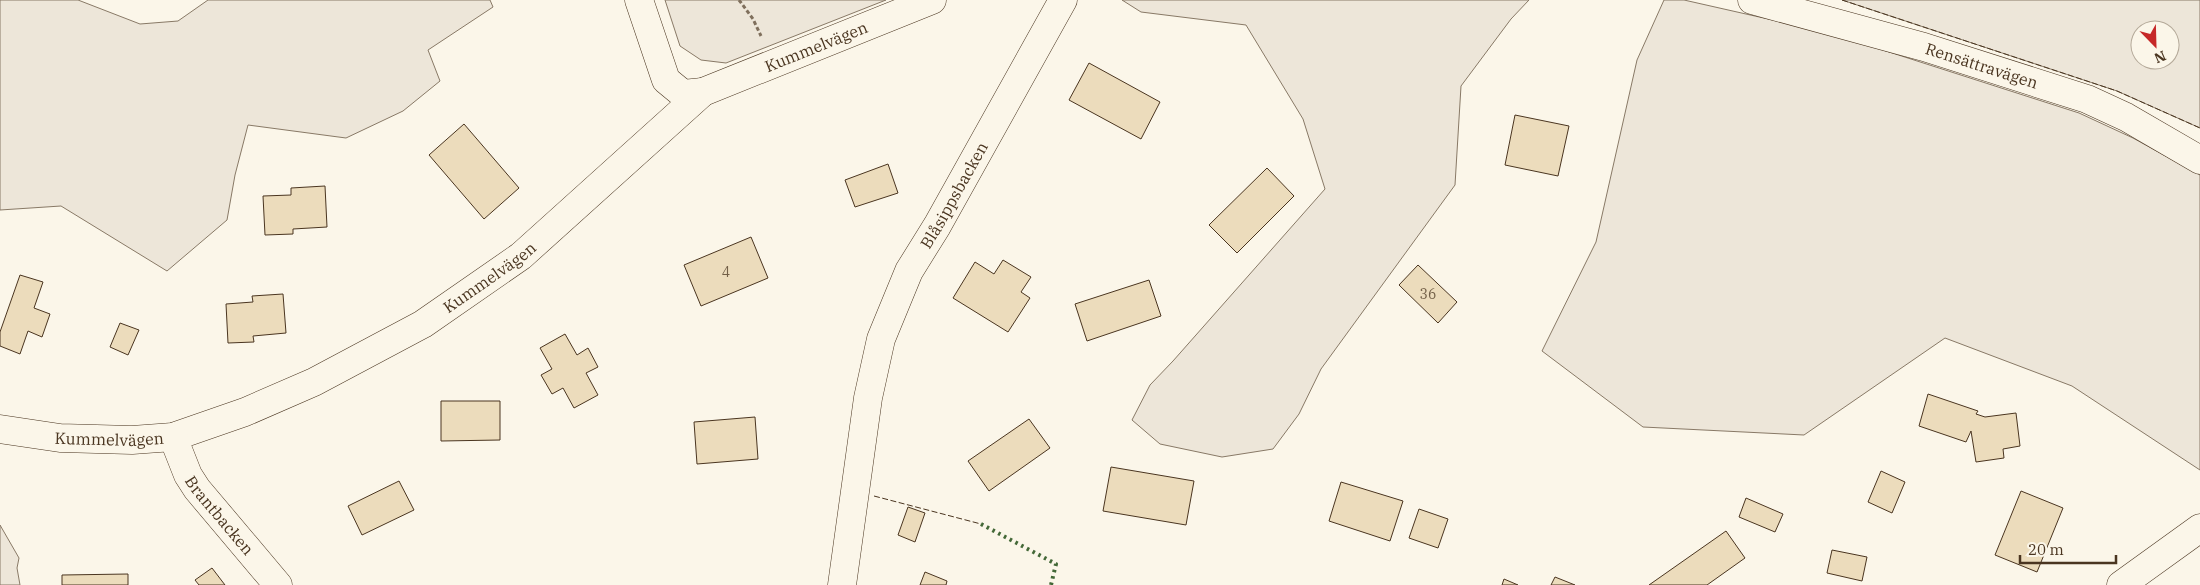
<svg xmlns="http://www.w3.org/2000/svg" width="2200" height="585" viewBox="0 0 2200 585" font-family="'IBM Plex Serif',serif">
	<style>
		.green { fill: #ede6d9; stroke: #887966; fill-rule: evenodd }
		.building { fill: #ecdcbc; stroke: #4a3520 }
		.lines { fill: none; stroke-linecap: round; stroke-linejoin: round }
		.minor-casing { stroke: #4a3520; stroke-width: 29 }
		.path { stroke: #7f6f5c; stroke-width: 3; stroke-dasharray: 4 2.5; stroke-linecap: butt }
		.minor { stroke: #fbf6e9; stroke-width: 28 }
		.hedge { stroke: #436837; stroke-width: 4; stroke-dasharray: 2.5 4; stroke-linecap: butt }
		.fence { stroke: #4a3520; stroke-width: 1; stroke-dasharray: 6 2.5; stroke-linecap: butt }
		.labels { text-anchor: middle; stroke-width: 4; stroke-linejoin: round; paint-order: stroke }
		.number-label { font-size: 14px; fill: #725f47 }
		.street-label { font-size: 16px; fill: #4a3520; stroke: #fbf6e9 }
	</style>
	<rect width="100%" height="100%" fill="#fbf6e9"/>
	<!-- green -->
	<g class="green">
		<path d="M 0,0 L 78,0 L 140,24 L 178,21 L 208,0 L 490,0 L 493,7 L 428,50 L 440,81 L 403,111 L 346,138 L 248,125 L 235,175 L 227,220 L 167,271 L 61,206 L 0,210 Z"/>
		<path d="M 665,0 L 886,0 L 726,63 L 701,60 L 680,46 Z"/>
		<path d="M 1122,0 L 1529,0 L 1511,19 L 1461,86 L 1455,185 L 1321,369 L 1299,414 L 1273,449 L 1222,457 L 1160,444 L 1132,420 L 1150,385 L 1173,361 L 1325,189 L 1303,119 L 1246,25 L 1141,12 Z"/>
		<path d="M 1664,0 L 1684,0 L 1830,33 L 2079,113 L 2133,138 L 2200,175 L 2200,470 L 2072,386 L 1945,338 L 1804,435 L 1643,427 L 1542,351 L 1596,242 L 1637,60 Z"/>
		<path d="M 1842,0 L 2200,0 L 2200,128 L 2117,91 ZM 2140,30 L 2170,30 L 2170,60 L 2140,60 Z"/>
		<path d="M 0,525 L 19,558 L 17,568 L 20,585 L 0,585 Z"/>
	</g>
	<!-- building -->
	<g class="building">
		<path d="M 1089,63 L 1160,102 L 1141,139 L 1069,100 Z"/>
		<path d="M 1515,115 L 1569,126 L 1558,176 L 1505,165 Z"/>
		<path d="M 464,124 L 519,188 L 484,219 L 429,155 Z"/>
		<path d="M 888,164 L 898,193 L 855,207 L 845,180 Z"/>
		<path d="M 1267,168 L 1294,196 L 1237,253 L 1209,225 Z"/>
		<path d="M 325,186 L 327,227 L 293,229 L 293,234 L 265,235 L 263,196 L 291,195 L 291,188 Z"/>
		<path d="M 751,237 L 768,278 L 701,306 L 684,265 Z"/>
		<path d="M 1003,260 L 1031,277 L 1021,292 L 1030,298 L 1008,332 L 953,298 L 975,262 L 994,274 Z"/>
		<path d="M 1418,265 L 1457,302 L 1438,323 L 1399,285 Z"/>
		<path d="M 20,275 L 43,282 L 34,308 L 50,314 L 42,337 L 28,331 L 20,354 L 0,346 L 0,332 Z"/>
		<path d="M 1149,280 L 1161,316 L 1087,341 L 1075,304 Z"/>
		<path d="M 283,294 L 286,333 L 253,336 L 254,342 L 228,343 L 226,304 L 253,302 L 252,296 Z"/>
		<path d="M 120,323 L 139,330 L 128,355 L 110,347 Z"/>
		<path d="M 565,334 L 577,355 L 588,348 L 598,367 L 586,373 L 598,395 L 574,408 L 563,388 L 552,394 L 541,375 L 552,369 L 540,348 Z"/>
		<path d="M 1928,394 L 1978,411 L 1976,414 L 1985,417 L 2016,413 L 2020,446 L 2003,449 L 2004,458 L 1976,462 L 1971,431 L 1966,442 L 1919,426 Z"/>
		<path d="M 441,401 L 500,401 L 500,440 L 441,441 Z"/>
		<path d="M 755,417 L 758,459 L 697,464 L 694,422 Z"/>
		<path d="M 1029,419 L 1050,448 L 989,491 L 968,461 Z"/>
		<path d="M 1111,467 L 1194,481 L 1186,525 L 1103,511 Z"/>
		<path d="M 1881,471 L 1905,482 L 1892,513 L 1868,502 Z"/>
		<path d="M 399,481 L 414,510 L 362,535 L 348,506 Z"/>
		<path d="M 1341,482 L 1403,501 L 1390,541 L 1329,521 Z"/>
		<path d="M 2021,491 L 2063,508 L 2037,572 L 1995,555 Z"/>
		<path d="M 1746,498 L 1783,514 L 1775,532 L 1739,517 Z"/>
		<path d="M 908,507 L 925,513 L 915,542 L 898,535 Z"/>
		<path d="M 1419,509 L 1448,519 L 1438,548 L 1409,538 Z"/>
		<path d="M 1726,531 L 1745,558 L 1707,585 L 1649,585 Z"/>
		<path d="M 1832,550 L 1867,557 L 1862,581 L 1827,573 Z"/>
		<path d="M 212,568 L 225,585 L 199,585 L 195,580 Z"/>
		<path d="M 925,572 L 947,581 L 946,585 L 920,585 Z"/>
		<path d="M 128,574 L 128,585 L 62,585 L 62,575 Z"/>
		<path d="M 1555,577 L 1575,585 L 1551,585 Z"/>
		<path d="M 1504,579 L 1518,585 L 1502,585 Z"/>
	</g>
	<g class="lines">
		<!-- minor casing -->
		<g class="minor-casing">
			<g id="minor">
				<path d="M 639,0 L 666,80 L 683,94 L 703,92"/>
				<path id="s1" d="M 1752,0 L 1924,47 L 2087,99 L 2126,117 L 2200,160"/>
				<path id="s2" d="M 0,429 L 60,438 L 132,440 L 173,437 L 245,412 L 314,382 L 423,324 L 521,256 L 703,92 L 932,0"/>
				<path id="s3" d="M 173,437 L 188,475 L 197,489 L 278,585"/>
				<path id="s4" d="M 842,585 L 868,398 L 881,339 L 909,271 L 937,226 L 1063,0"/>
				<path d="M 2121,585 L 2200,528"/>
			</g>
		</g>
		<!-- path -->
		<path class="path" d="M 739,0 L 753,19 L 761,36"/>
		<!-- minor -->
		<use href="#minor" class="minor"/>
		<!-- hedge -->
		<path class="hedge" d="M 981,524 L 1056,564 L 1051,585"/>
		<!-- fence -->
		<g class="fence">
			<path d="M 1842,0 L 2117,91 L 2200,128"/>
			<path d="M 874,496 L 981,524"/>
		</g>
	</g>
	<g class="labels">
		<!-- number labels -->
		<g class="number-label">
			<text x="726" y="277">4</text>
			<text x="1428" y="299">36</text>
		</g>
		<!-- street labels -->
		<g class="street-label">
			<text dy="6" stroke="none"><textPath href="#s2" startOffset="935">Kummelvägen</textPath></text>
			<text dy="6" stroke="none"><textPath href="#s1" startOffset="239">Rensättravägen</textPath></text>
			<text dy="6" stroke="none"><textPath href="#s4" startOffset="411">Blåsippsbacken</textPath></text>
			<text dy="6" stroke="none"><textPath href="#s2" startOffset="530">Kummelvägen</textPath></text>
			<text dy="6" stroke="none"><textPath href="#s2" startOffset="110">Kummelvägen</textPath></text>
			<text dy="6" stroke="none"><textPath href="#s3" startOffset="92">Brantbacken</textPath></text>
		</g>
	</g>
	<!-- north arrow -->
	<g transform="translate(2155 45) rotate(157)"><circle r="24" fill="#fbf6e9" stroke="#b4a999"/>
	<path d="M0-4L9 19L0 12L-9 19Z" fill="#c62828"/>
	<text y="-8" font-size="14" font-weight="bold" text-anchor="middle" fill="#4a3520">N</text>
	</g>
	<!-- scale -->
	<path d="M2020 555v8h96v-8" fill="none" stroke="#4a3520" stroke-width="2.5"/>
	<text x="2028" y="555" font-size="15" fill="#4a3520" stroke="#fbf6e9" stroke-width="4" paint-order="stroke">20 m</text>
</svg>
